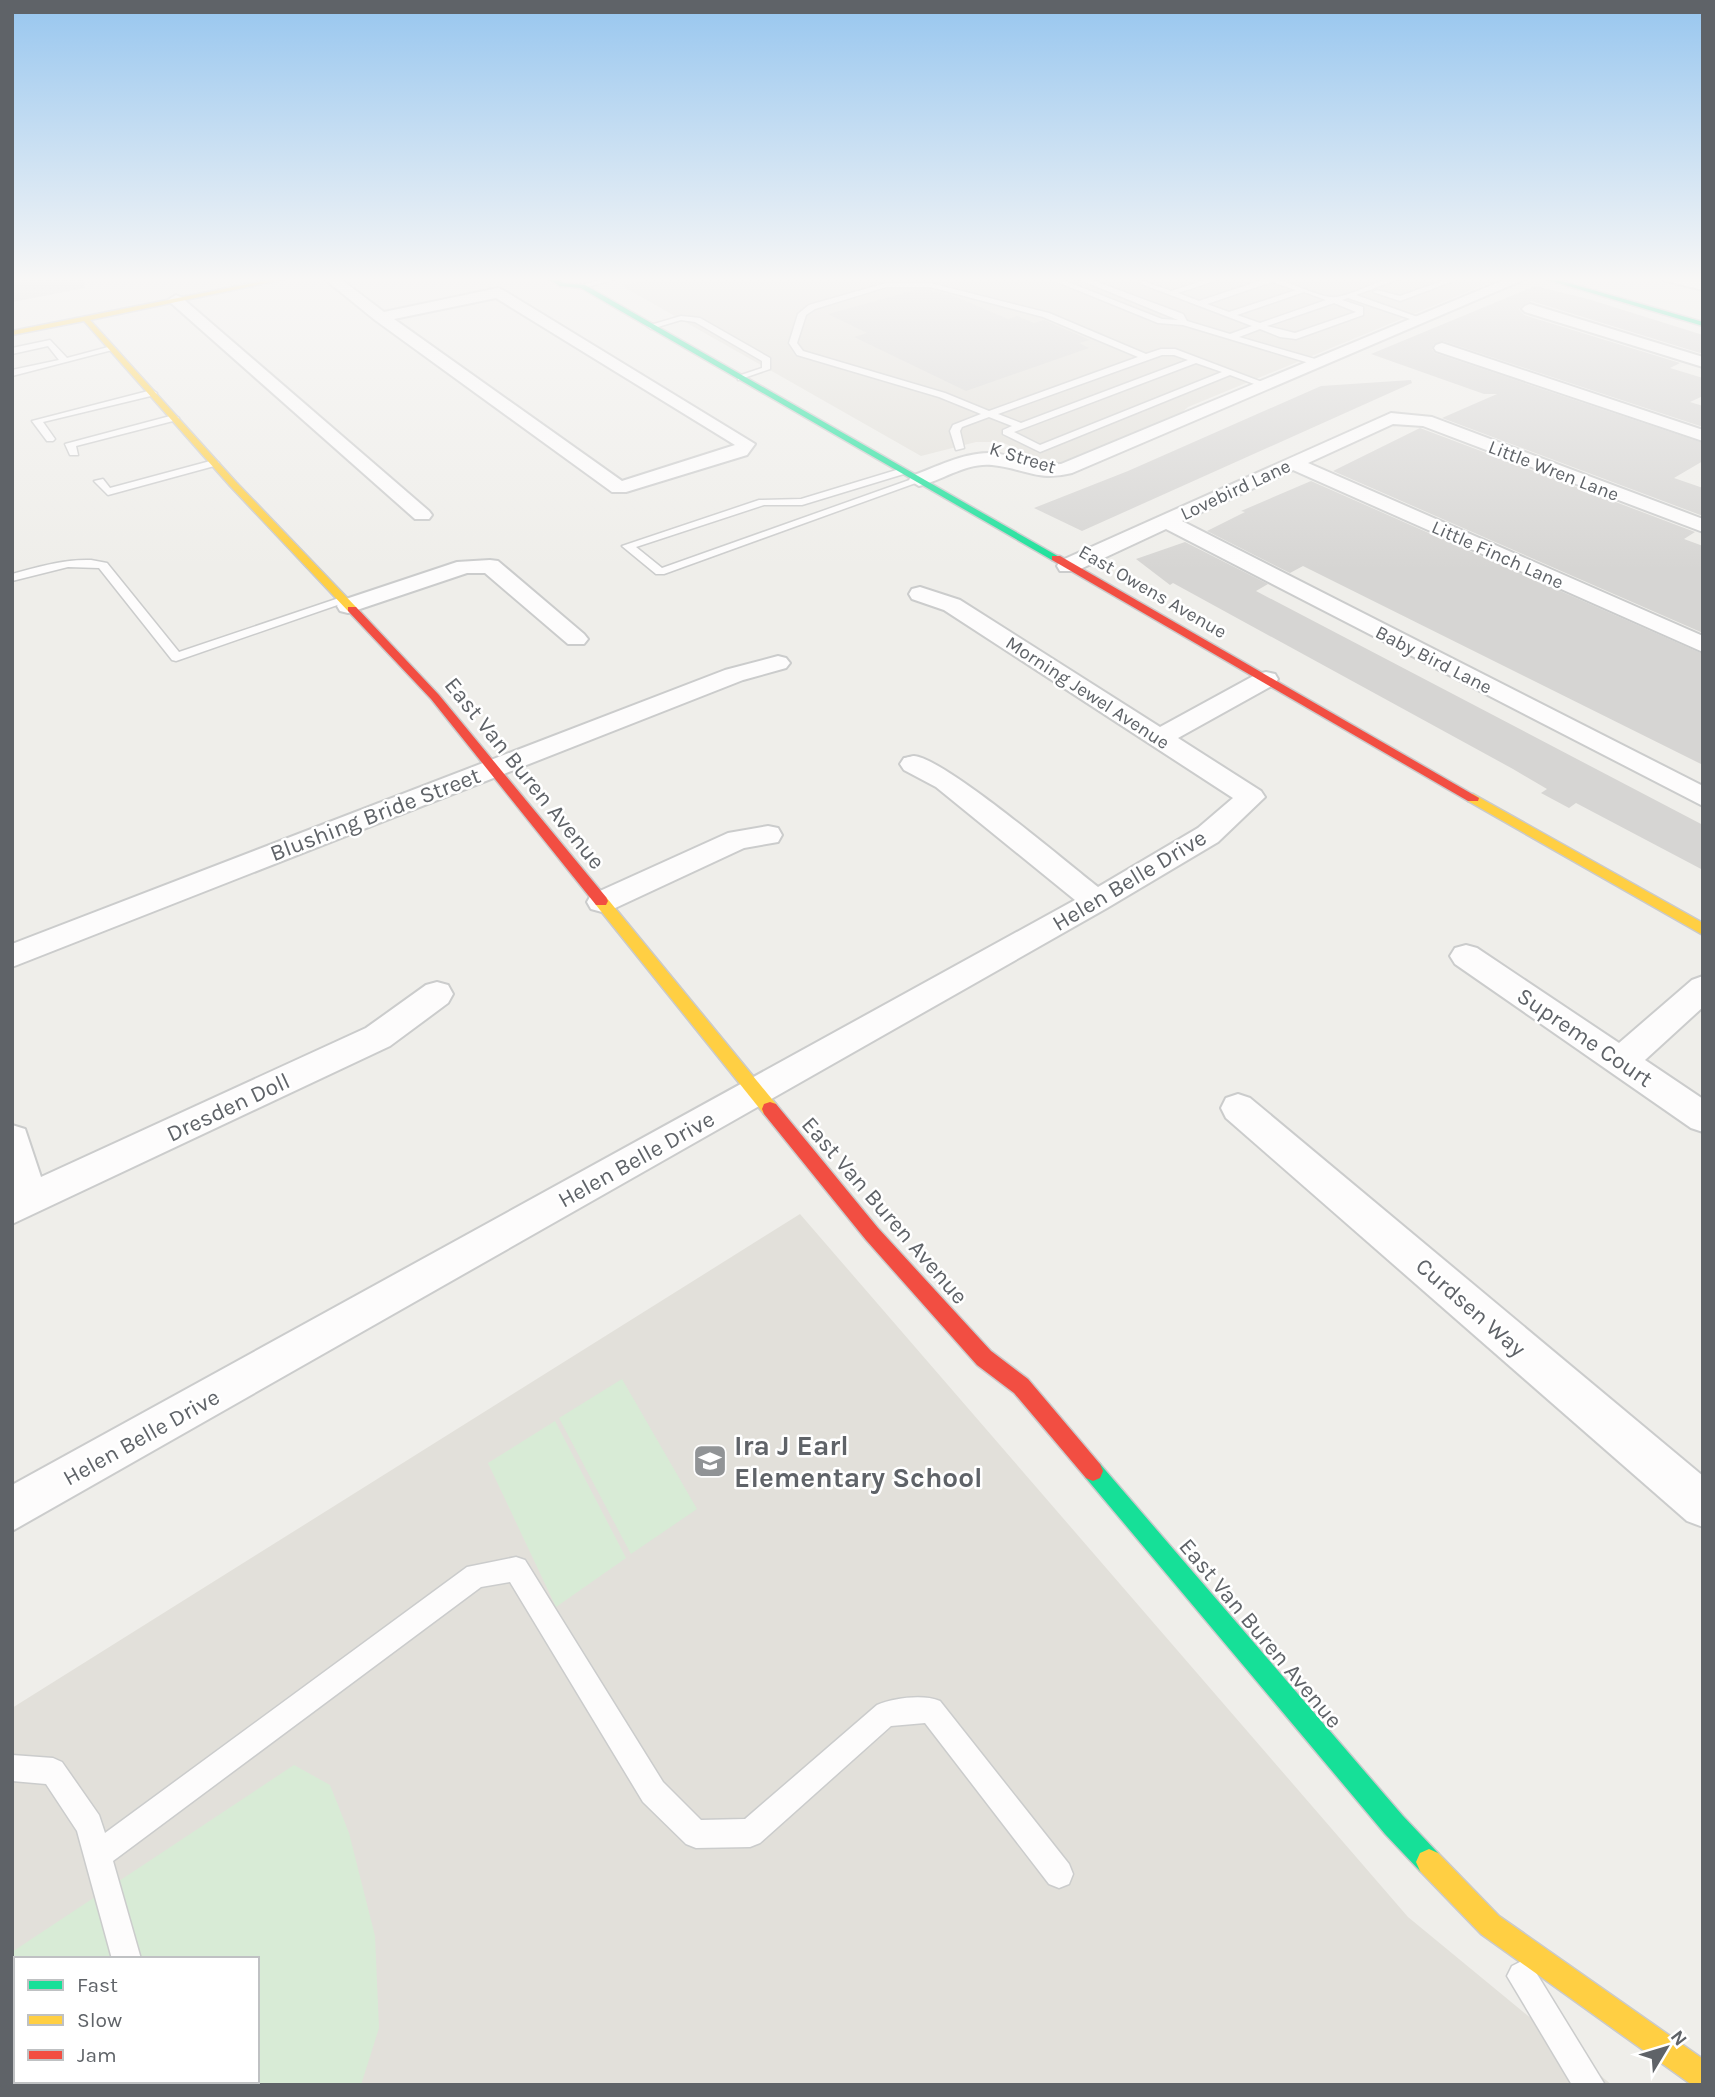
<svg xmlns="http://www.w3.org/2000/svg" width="1715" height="2097" viewBox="0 0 1715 2097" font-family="Karla,sans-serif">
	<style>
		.education { fill: #e2e0da; fill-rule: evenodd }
		.green { fill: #d8ebd6; fill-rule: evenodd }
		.building { fill: #d6d5d3 }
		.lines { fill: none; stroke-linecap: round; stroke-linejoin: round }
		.lane-casing { stroke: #cbcccc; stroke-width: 3 }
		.street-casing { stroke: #cbcccc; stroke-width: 4 }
		.fast-casing { stroke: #cacacb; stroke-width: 3 }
		.slow-casing { stroke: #cacacb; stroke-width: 3 }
		.jam-casing { stroke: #cacacb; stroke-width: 3 }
		.lane { fill: #fdfcfc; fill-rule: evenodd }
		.street { fill: #fdfcfc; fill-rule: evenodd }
		.fast { fill: #16e098; fill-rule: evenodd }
		.slow { fill: #ffcf43; fill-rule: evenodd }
		.jam { fill: #f24e42; fill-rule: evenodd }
		.labels { text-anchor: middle; stroke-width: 5; stroke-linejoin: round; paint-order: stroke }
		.far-street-label { font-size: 19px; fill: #5f6368; stroke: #fff }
		.street-label { font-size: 23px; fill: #5f6368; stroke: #fff }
		.near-poi-label { font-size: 28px; font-weight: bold; fill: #5f6368; stroke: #fff; text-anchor: start }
	</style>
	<rect width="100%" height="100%" fill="#efeeea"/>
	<!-- education -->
	<g class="education">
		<path d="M 656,277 L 1503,277 L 1188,407 L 1179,415 L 1061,463 L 1048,465 L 1002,442 L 976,442 L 921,456 L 622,286 Z"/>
		<path d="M 800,1214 L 1408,1917 L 1612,2085 L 12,2085 L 12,1708 ZM 16,1959 L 257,1959 L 257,2081 L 16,2081 Z"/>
	</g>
	<!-- green -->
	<g class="green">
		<path d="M 622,1379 L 697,1509 L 631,1554 L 559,1418 Z"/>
		<path d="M 555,1421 L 626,1558 L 556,1607 L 488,1463 Z"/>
		<path d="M 294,1765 L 330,1785 L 349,1833 L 375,1936 L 379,2028 L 361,2085 L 12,2085 L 12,1952 ZM 16,1959 L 257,1959 L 257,2081 L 16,2081 Z"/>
	</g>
	<!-- building -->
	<g class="building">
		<path d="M 12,277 L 84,277 L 85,288 L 12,302 Z"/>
		<path d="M 1535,286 L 1588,299 L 1703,335 L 1703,352 L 1700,353 L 1531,301 L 1519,309 L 1524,315 L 1680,363 L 1670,368 L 1703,378 L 1703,396 L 1690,402 L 1703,406 L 1703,427 L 1443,341 L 1434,344 L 1432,349 L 1435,353 L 1703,443 L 1703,461 L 1674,478 L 1703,488 L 1703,516 L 1442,418 L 1497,394 L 1484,394 L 1371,354 Z"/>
		<path d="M 915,290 L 930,290 L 954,296 L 1008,319 L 1017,316 L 1034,323 L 1044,320 L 1090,340 L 1079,343 L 1089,348 L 966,391 L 854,337 L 867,333 L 828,314 Z"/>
		<path d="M 1411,380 L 1412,383 L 1082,531 L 1034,508 L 1128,471 L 1321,386 Z"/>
		<path d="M 1420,428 L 1695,532 L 1684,539 L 1703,546 L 1703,633 L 1333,471 Z"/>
		<path d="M 1311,481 L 1703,654 L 1703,765 L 1303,566 L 1290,573 L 1207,531 L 1245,512 L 1241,511 Z"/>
		<path d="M 1185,542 L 1268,584 L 1256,591 L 1703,825 L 1703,870 L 1576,803 L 1569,808 L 1541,793 L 1547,789 L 1513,769 L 1173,583 L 1170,585 L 1136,559 Z"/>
	</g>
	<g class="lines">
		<!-- lane casing -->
		<g class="lane-casing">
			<g id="lane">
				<path d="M 610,277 L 623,277 L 583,288 L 579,286 Z"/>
				<path d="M 1045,277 L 1055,277 L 1162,319 L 1178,320 L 1073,277 L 1084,277 L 1183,314 L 1187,321 L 1230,334 L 1252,326 L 1139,283 L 1143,281 L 1171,291 L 1215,277 L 1226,277 L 1178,293 L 1199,301 L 1265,279 L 1262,277 C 1285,277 1318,299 1336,297 C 1359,294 1379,277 1404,277 L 1356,295 L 1426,320 L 1419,322 L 1348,298 L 1342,300 L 1363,307 L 1363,315 L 1296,339 L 1280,337 L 1260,329 L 1239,337 L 1322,361 L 1322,365 L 1319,366 L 1183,325 L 1158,323 ZM 1272,282 L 1296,290 L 1229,312 L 1207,304 ZM 1304,292 L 1326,300 L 1260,323 L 1237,315 ZM 1334,303 L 1356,312 L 1295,333 L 1267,326 Z"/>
				<path d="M 1453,277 L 1464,277 L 1400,301 L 1373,292 L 1377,290 L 1400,296 Z"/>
				<path d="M 886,283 L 930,283 L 1049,313 L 1146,354 L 1161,349 L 1175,349 L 1270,385 L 1265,388 L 1230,375 L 1040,452 L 1003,434 L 1003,430 L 1012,426 L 989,417 L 962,427 L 960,431 L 964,448 L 956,450 L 950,431 L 953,425 L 981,414 L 939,397 L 797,355 L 789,343 L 798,314 L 809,305 ZM 886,287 L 930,287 L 1043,317 L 1138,357 L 989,411 L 945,393 L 803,351 L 797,343 L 806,315 L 815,309 ZM 1162,355 L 1174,355 L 1188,360 L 1021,423 L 998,414 ZM 1196,363 L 1222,372 L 1040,445 L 1014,432 Z"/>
				<path d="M 681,316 L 700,318 L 770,358 L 770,369 L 738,380 L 738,376 L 762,368 L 762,361 L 695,322 L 681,320 L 651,329 L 647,326 Z"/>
				<path d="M 50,340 L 67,358 L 112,346 L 116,349 L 12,376 L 12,370 L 59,360 L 48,346 L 12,354 L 12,348 Z"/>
				<path d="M 152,390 L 157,393 L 155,395 L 43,422 L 55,439 L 53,441 L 47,441 L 32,421 Z"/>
				<path d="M 174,415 L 179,418 L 177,420 L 76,446 L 78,455 L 70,455 L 65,444 Z"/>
				<path d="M 214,460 L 219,463 L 218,465 L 108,495 L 94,481 L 103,479 L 110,488 Z"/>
				<path d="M 903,468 L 908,471 L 907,473 L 802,505 L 764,505 L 636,547 L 662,568 L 915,478 L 924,480 L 664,574 L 656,574 L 622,546 L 759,500 L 801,499 Z"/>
				<path d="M 91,560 L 107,563 L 179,652 L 339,598 L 349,601 L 176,661 L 172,660 L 99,568 L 68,567 L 12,581 L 12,574 C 38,567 64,559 91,560 Z"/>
				<path d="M 516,1557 L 525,1560 L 663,1782 L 701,1820 L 745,1819 L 877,1705 C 894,1698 923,1694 940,1701 L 1069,1864 L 1073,1874 L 1069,1884 L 1059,1888 L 1049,1884 L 925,1723 L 891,1726 L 760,1843 L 750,1847 L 696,1848 L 686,1844 L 643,1802 L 510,1582 L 481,1587 L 113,1861 L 141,1959 L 112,1959 L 77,1831 L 46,1784 L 12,1781 L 12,1755 L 53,1758 L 62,1762 L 99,1815 L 105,1833 L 467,1567 Z"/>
				<path d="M 1522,1961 L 1532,1966 L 1605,2085 L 1572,2085 L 1507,1976 L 1512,1966 Z"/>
				<path d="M 148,2081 L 178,2081 L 179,2085 L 149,2085 Z"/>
			</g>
		</g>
		<!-- street casing -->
		<g class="street-casing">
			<g id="street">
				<path d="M 322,277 L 338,277 L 384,312 L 498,288 L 503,290 L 755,444 L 747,455 L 626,492 L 612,492 L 375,320 ZM 496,298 L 735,445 L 622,481 L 394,319 Z"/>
				<path d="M 1511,277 L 1530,277 L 1072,473 C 1036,482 1024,468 992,465 C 968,462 942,480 919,486 L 909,480 L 912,476 C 936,467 965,452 991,453 C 1016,455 1035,467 1061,464 Z"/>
				<path d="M 1661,277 L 1685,277 L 1703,281 L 1703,290 L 1663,280 Z"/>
				<path d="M 176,295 L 181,297 L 429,511 L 432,515 L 429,519 L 415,519 L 171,303 L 168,300 Z"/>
				<path d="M 1530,304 L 1703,357 L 1703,367 L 1525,312 L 1522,309 L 1525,306 Z"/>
				<path d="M 1442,343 L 1703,430 L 1703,441 L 1436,351 L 1434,348 L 1436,345 Z"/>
				<path d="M 1391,413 L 1432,417 L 1703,519 L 1703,532 L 1423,426 L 1393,424 L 1308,463 L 1703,636 L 1703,652 L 1293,470 L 1182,521 L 1703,786 L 1703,806 L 1166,529 L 1076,571 L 1060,571 L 1057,566 L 1060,561 Z"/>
				<path d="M 490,560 L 498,561 L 584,634 L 588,639 L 584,644 L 568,644 L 485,573 L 467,573 L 348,613 L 340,611 L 337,606 L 340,601 L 457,562 Z"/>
				<path d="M 920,587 L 960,600 L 1160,727 L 1257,674 L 1266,672 L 1275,674 L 1278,679 L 1275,684 L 1178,738 L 1261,791 L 1265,797 L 1218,842 L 1107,908 L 12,1531 L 12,1485 L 1075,900 L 936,787 L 904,770 L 900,764 L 904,758 C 906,758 912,756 914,756 C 944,758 1067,863 1098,887 L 1198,828 L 1233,798 L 944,610 L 912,599 L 909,594 L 912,589 Z"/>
				<path d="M 778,656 L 786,658 L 790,663 L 786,668 L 743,680 L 12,967 L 12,944 L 725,670 Z"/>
				<path d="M 768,826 L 778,828 L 782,835 L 778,842 L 744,848 L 613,909 L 602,912 L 591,909 L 587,902 L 591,895 L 728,833 Z"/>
				<path d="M 1466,945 L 1477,948 L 1619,1043 L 1692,980 L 1703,976 L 1703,1007 L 1645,1060 L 1703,1099 L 1703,1132 L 1691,1128 L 1455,964 L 1450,956 L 1455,948 Z"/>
				<path d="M 437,982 L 448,985 L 453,994 L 448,1003 L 390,1046 L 12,1224 L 12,1125 L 25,1129 L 41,1177 L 366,1028 L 426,985 Z"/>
				<path d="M 1238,1094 L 1250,1098 L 1703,1476 L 1703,1527 L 1687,1521 L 1226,1118 L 1221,1108 L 1226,1098 Z"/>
			</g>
		</g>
		<!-- fast casing -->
		<g class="fast-casing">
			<g id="fast">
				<path d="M 545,277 L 553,277 L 564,283 L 585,285 L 1061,558 L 1052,560 L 581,288 L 560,286 Z"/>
				<path d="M 1538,277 L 1548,277 L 1703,322 L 1703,326 Z"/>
				<path d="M 1093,1461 L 1100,1464 L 1403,1816 L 1438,1853 L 1442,1862 L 1438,1871 L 1429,1875 L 1420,1871 L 1385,1834 L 1086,1478 L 1083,1471 L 1086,1464 Z"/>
			</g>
		</g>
		<!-- slow casing -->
		<g class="slow-casing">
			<g id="slow">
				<path d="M 283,277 L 295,277 L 90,320 L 236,482 L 356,607 L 357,609 L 352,612 L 348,611 L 230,486 L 84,321 L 12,335 L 12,331 Z"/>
				<path d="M 1473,794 L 1703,923 L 1703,935 L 1468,801 L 1468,795 Z"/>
				<path d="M 601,896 L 606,897 L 776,1104 L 778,1109 L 776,1114 L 770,1116 L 764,1114 L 596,905 L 594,901 L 596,897 Z"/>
				<path d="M 1429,1849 L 1438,1853 L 1499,1916 L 1703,2059 L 1703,2085 L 1692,2085 L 1481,1934 L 1420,1871 L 1416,1862 L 1420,1853 Z"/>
			</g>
		</g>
		<!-- jam casing -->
		<g class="jam-casing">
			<g id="jam">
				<path d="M 1052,556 L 1060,556 L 1479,798 L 1478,801 L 1468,801 L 1052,560 Z"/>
				<path d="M 348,607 L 356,607 L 439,695 L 606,897 L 608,901 L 606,905 L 596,905 L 431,699 L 348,611 Z"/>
				<path d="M 770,1102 L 776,1104 L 878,1228 L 991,1351 L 1028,1379 L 1100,1464 L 1103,1471 L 1100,1478 L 1093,1481 L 1086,1478 L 1014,1393 L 977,1365 L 866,1240 L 764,1114 L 762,1109 L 764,1104 Z"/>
			</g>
		</g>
		<!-- lane -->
		<use href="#lane" class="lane"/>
		<!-- street -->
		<use href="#street" class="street"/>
		<!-- fast -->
		<use href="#fast" class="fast"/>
		<!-- slow -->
		<use href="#slow" class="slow"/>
		<!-- jam -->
		<use href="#jam" class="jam"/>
	</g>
	<!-- sky -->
	<linearGradient id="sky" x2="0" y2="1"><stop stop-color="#97c6ef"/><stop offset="0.49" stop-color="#f8f7f6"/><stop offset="1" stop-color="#f8f7f6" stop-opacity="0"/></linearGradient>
	<rect width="1715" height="570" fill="url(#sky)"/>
	<!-- icons -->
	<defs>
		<g id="school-square" transform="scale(1.75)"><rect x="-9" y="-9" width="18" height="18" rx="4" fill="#919496" stroke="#fff"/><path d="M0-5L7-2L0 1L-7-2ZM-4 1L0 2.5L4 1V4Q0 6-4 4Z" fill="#fff"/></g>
	</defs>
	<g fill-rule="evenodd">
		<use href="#school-square" x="710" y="1461"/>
	</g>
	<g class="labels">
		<!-- far-street labels -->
		<g class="far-street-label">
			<text transform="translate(1023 457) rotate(17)" y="7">K Street</text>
			<text transform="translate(1554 470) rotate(21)" y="7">Little Wren Lane</text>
			<text transform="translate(1235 489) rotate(-25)" y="7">Lovebird Lane</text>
			<text transform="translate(1498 554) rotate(24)" y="7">Little Finch Lane</text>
			<text transform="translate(1153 591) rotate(30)" y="7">East Owens Avenue</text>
			<text transform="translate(1434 659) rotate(27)" y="7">Baby Bird Lane</text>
			<text transform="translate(1088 692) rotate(33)" y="7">Morning Jewel Avenue</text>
		</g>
		<!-- street labels -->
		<g class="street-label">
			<text transform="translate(525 773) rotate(51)" y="8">East Van Buren Avenue</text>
			<text transform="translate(375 814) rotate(-21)" y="8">Blushing Bride Street</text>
			<text transform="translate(1129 880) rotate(-31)" y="8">Helen Belle Drive</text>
			<text transform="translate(1585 1037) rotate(34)" y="8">Supreme Court</text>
			<text transform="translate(228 1107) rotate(-25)" y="8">Dresden Doll</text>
			<text transform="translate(636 1159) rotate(-29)" y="8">Helen Belle Drive</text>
			<text transform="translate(885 1210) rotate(49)" y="8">East Van Buren Avenue</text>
			<text transform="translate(1471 1307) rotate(41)" y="8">Curdsen Way</text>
			<text transform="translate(141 1437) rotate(-29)" y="8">Helen Belle Drive</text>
			<text transform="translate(1261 1633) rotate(50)" y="8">East Van Buren Avenue</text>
		</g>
		<!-- near-poi labels -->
		<g class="near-poi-label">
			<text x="734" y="1455">Ira J Earl<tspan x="734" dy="32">Elementary School</tspan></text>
		</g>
	</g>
	<!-- border -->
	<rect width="1715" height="2097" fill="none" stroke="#5f6368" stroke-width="28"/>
	<!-- legend -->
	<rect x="14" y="1957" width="245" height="126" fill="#ffffff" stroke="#bfc1c3" stroke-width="2"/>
	<rect x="28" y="1980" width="35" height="10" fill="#16e098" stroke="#bfc1c3" stroke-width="2"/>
	<text x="77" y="1992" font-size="21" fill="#5f6368">Fast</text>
	<rect x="28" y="2015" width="35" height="10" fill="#ffcf43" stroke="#bfc1c3" stroke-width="2"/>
	<text x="77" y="2027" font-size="21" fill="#5f6368">Slow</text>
	<rect x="28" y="2050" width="35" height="10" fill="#f24e42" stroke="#bfc1c3" stroke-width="2"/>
	<text x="77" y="2062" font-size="21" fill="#5f6368">Jam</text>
	<!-- north arrow -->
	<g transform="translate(1666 2048) rotate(52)" stroke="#ffffff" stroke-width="5" paint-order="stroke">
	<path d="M0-5L12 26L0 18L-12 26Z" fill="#5f6368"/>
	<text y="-10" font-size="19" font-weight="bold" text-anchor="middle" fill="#5f6368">N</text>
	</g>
</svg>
